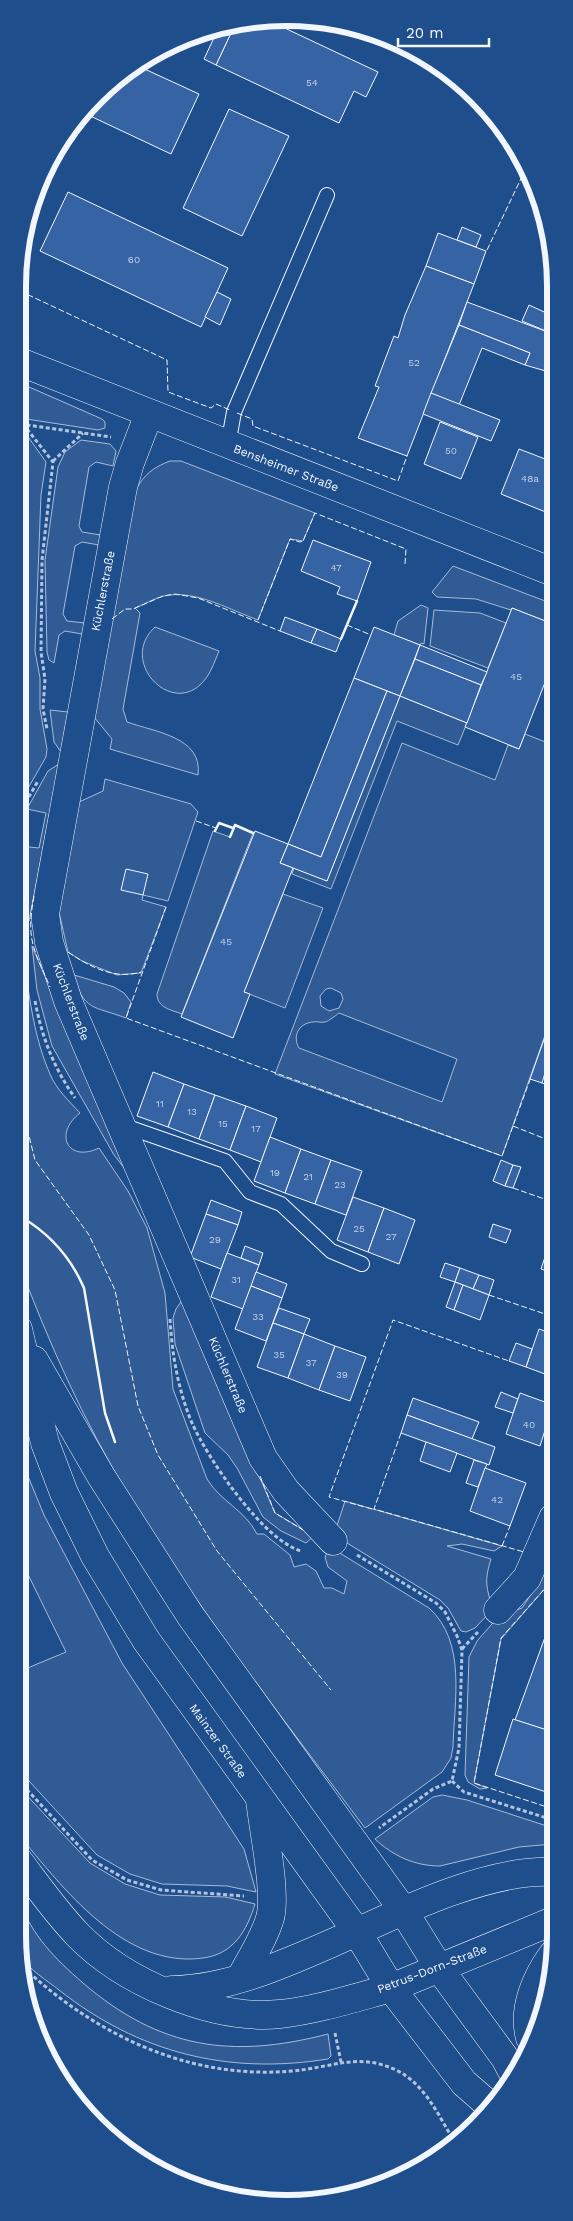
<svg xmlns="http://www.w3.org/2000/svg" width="573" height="2221" viewBox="0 0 573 2221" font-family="'Work Sans',sans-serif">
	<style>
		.green { fill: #305b95; stroke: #a8bbd7; fill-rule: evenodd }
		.building { fill: #3563a3; stroke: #f2f6ff }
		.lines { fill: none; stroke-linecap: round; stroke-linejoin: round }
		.service-casing { stroke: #f2f6ff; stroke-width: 16 }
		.minor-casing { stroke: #f2f6ff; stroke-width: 29 }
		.secondary-casing { stroke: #f2f6ff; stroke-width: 29 }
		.primary-casing { stroke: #f2f6ff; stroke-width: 29 }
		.path { stroke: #b3c4dc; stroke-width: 3; stroke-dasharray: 4 2.5; stroke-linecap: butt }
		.service { stroke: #1f4e8c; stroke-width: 14 }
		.minor { stroke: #1f4e8c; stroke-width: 28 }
		.secondary { stroke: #1f4e8c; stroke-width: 28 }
		.primary { stroke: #1f4e8c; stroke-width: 28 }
		.fence { stroke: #f2f6ff; stroke-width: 1; stroke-dasharray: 6 2.5; stroke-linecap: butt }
		.wall { stroke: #f2f6ff; stroke-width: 2.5 }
		.labels { text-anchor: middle; stroke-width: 4; stroke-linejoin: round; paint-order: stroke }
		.number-label { font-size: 10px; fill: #c3d1e8 }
		.street-label { font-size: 12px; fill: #f2f6ff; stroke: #1f4e8c }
		.rim { fill: none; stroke: #f2f6ff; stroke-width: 6 }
	</style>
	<rect width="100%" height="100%" fill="#1f4e8c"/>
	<!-- green -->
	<g class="green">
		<path d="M 20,383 L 102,419 L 105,422 L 105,428 L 98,430 L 20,418 Z"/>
		<path d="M 20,431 L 24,431 L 46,462 L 41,495 L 35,651 L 40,678 L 40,709 L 47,749 L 46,757 L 19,804 Z"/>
		<path d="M 81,440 L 110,444 L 116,451 L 113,466 L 96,462 L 89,467 L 79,526 L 82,532 L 101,535 L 99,545 L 82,542 L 75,546 L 63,614 L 67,621 L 85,623 L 82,634 L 65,631 L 59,635 L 54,663 L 49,660 L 47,652 L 45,560 L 58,467 L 65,452 Z"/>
		<path d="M 170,461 L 181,461 L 315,513 L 303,541 L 290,539 L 258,620 C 230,610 195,589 164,596 C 155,598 145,604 135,608 L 140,613 L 123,709 L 127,722 C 155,732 203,737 198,775 L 110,749 L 112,739 L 94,717 L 136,490 C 143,475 154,467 170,461 Z"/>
		<path d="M 453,566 L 553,604 L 553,624 L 512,608 L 511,610 L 476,599 L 437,597 L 432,592 Z"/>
		<path d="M 421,605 L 428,608 L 424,644 L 421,643 L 420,645 L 394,635 L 398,621 Z"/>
		<path d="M 434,610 L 480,613 L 506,623 L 488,668 L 430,646 Z"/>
		<path d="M 155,627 L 219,651 C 214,663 210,676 200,685 C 168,714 119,660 155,627 Z"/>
		<path d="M 400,696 L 467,723 L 458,745 L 397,721 L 331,889 L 292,874 L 294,868 L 327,881 Z"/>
		<path d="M 50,710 L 68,712 L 61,752 L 54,742 Z"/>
		<path d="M 525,734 L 553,745 L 547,763 L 553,766 L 553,1013 L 502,1156 L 275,1074 L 402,743 L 495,780 L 508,745 L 519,749 ZM 331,988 L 341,993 L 343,999 L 339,1008 L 329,1011 L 321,1006 L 320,996 L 326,989 ZM 339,1013 L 457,1059 L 442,1102 L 299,1048 C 292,1036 299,1023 313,1022 C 316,1021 321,1023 325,1022 C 329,1021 335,1016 339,1013 Z"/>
		<path d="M 59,764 L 29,921 L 23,897 L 20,846 L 39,848 L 46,813 L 27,809 L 48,771 Z"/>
		<path d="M 105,779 L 191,804 L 198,812 L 168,901 L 143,895 L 142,900 L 166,907 L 141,973 L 117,975 L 82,961 L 68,952 L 59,912 L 79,802 L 103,791 Z"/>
		<path d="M 235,825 L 253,833 L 182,1014 C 172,1010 157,1008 157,994 L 213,831 L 230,837 Z"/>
		<path d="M 283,894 L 323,908 L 285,1008 L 244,992 Z"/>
		<path d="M 19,915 C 26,965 29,1027 50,1074 C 56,1089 69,1101 80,1113 C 53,1134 68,1163 99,1148 L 128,1191 L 147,1228 L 165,1293 L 173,1389 L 207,1479 C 221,1502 245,1510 257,1534 L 264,1534 L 290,1555 L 294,1567 L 306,1564 L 316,1571 L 324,1588 L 332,1588 L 344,1594 L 347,1581 L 328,1567 L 325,1557 L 330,1547 L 429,1608 C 467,1642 454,1702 453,1747 L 451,1758 L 442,1772 L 365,1828 C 283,1719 199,1611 128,1494 C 84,1422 48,1341 18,1261 Z"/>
		<path d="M 32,946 L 129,1174 L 114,1155 L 52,1046 L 37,990 Z"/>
		<path d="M 74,975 L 114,987 L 124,993 L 131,1002 L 126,1018 C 94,1006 83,1011 74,975 Z"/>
		<path d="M 183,1299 L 275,1513 L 314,1536 L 306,1543 L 281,1531 L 263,1517 L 237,1468 L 228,1455 L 205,1433 L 175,1344 L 173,1318 L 176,1309 Z"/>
		<path d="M 18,1452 L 44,1515 L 122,1663 L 244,1849 L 256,1892 L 227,1886 L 162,1884 L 130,1874 L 97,1855 L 18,1769 L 18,1680 L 30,1667 L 66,1652 L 18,1554 Z"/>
		<path d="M 345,1501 L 502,1546 L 494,1551 L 462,1544 L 447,1546 L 491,1559 C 484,1581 486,1587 493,1609 L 475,1628 L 466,1632 L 461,1631 L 448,1608 L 440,1600 L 334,1535 Z"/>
		<path d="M 553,1548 L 553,1572 L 548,1585 L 501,1639 L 474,1783 L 487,1788 L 480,1789 L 468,1782 L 465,1775 L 469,1657 L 477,1641 L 499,1616 L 522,1608 L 539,1582 Z"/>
		<path d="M 18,1786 L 90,1863 L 125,1884 L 160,1895 L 226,1897 L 255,1904 C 247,1930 234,1954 203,1958 C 124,1969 63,1888 18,1834 Z"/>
		<path d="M 442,1795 L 467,1800 L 553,1828 L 553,1844 L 519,1847 L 440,1866 C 415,1866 393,1856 375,1839 L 433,1797 Z"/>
		<path d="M 18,1900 C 34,1937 53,1957 83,1983 C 160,2049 232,2059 328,2034 L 331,2056 L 328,2059 C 228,2075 139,2053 59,1990 C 48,1981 29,1970 22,1957 C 14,1942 18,1917 18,1900 Z"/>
	</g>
	<!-- building -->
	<g class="building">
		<path d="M 274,23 L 378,72 L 366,97 L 354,91 L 339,123 L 216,65 L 231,33 L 219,26 Z"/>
		<path d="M 219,27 L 231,33 L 216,65 L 204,59 Z"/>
		<path d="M 138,66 L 199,94 L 171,154 L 86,114 L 123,73 Z"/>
		<path d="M 229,109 L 289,136 L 242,236 L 183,208 Z"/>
		<path d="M 68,192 L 228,268 L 201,327 L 40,251 Z"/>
		<path d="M 462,227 L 481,235 L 476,247 L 457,240 Z"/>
		<path d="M 438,233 L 486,251 L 474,284 L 426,266 Z"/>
		<path d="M 426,266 L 474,284 L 407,456 L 358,438 L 379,387 L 375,386 L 394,336 L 398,338 L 405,315 Z"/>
		<path d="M 217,292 L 231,299 L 220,325 L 205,317 Z"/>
		<path d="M 467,302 L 553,334 L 553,362 L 549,372 L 525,365 L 530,353 L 459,325 Z"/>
		<path d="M 529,305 L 553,316 L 553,334 L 522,321 Z"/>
		<path d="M 459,325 L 530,353 L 525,365 L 482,348 L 459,405 L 431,393 Z"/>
		<path d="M 431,393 L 500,420 L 491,441 L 423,414 Z"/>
		<path d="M 440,422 L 478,437 L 461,479 L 424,464 Z"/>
		<path d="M 519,449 L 553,462 L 553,515 L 501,494 Z"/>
		<path d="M 313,540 L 371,562 L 357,601 L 337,594 L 340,587 L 301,571 Z"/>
		<path d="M 512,608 L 553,624 L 553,662 L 519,749 L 465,727 Z"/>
		<path d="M 285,617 L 317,629 L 311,643 L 280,631 Z"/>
		<path d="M 374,627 L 420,645 L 400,696 L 354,678 Z"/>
		<path d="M 317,629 L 341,639 L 336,652 L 311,643 Z"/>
		<path d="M 420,645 L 487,672 L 481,685 L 415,659 Z"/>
		<path d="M 415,659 L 481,685 L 467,723 L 400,696 Z"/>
		<path d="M 354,678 L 387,691 L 321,857 L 288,844 Z"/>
		<path d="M 387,691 L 400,696 L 327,881 L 280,863 L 288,844 L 321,857 Z"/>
		<path d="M 553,747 L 553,766 L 547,763 Z"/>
		<path d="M 255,831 L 288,844 L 280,863 L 293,868 L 244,992 L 250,994 L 233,1038 L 181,1017 Z"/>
		<path d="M 126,869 L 148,874 L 143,895 L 121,890 Z"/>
		<path d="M 547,1031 L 553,1033 L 553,1047 L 542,1083 L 530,1079 Z"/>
		<path d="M 153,1072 L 184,1084 L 168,1127 L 137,1116 Z"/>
		<path d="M 184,1084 L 215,1095 L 199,1139 L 168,1127 Z"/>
		<path d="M 215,1095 L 246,1106 L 230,1150 L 199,1139 Z"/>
		<path d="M 246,1106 L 277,1118 L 261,1162 L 230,1150 Z"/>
		<path d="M 270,1137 L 301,1149 L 285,1193 L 254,1181 Z"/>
		<path d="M 301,1149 L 331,1160 L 315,1204 L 285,1193 Z"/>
		<path d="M 331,1160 L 362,1171 L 346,1215 L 315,1204 Z"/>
		<path d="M 501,1160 L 513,1165 L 505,1186 L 493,1181 Z"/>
		<path d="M 513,1165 L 521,1167 L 513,1188 L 505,1186 Z"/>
		<path d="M 353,1197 L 384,1208 L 368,1252 L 337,1240 Z"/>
		<path d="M 211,1200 L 242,1212 L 238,1225 L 206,1214 Z"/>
		<path d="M 384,1208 L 415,1220 L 399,1264 L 368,1252 Z"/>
		<path d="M 206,1214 L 238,1225 L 221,1269 L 190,1257 Z"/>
		<path d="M 493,1224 L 511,1230 L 506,1243 L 489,1237 Z"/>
		<path d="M 245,1246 L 263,1253 L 259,1265 L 241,1258 Z"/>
		<path d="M 227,1253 L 259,1265 L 243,1309 L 211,1297 Z"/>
		<path d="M 545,1257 L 553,1260 L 553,1273 L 541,1269 Z"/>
		<path d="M 445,1263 L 460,1268 L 455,1282 L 440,1277 Z"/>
		<path d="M 460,1268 L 479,1275 L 473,1289 L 455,1282 Z"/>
		<path d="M 256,1272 L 287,1284 L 282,1298 L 251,1286 Z"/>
		<path d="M 479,1275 L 494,1280 L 489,1295 L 473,1289 Z"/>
		<path d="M 455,1282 L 463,1285 L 454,1310 L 446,1307 Z"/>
		<path d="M 463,1285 L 489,1295 L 480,1320 L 454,1310 Z"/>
		<path d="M 251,1286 L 282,1298 L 266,1341 L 235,1329 Z"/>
		<path d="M 279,1308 L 310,1319 L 304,1334 L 273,1323 Z"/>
		<path d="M 273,1323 L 304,1334 L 288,1378 L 257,1367 Z"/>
		<path d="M 539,1329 L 553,1334 L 553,1377 L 526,1367 Z"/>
		<path d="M 304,1334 L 335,1346 L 319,1390 L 288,1378 Z"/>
		<path d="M 516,1343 L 532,1349 L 526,1367 L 509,1361 Z"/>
		<path d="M 335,1346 L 366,1357 L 350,1401 L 319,1390 Z"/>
		<path d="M 501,1392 L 518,1399 L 513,1413 L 495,1407 Z"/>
		<path d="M 520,1393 L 553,1405 L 540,1446 L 506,1434 Z"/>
		<path d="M 413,1398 L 479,1422 L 472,1439 L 407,1415 Z"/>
		<path d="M 407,1415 L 495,1447 L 489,1465 L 401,1433 Z"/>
		<path d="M 426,1442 L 457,1453 L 450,1472 L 420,1461 Z"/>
		<path d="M 474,1460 L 487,1464 L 478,1487 L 466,1483 Z"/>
		<path d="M 485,1468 L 526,1483 L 510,1526 L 470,1511 Z"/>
		<path d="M 553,1615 L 553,1732 L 515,1720 Z"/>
		<path d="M 513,1719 L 553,1732 L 552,1794 L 495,1775 Z"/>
	</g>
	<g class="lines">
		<!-- service casing -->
		<g class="service-casing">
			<g id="service">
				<path d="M 228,445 L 234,412 L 327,195"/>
				<path d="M 122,1125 L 225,1161 L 250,1192 L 281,1204 L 331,1251 L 362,1264"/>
			</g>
		</g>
		<!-- minor casing -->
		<g class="minor-casing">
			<g id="minor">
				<path d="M 20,362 L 553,572"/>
				<path d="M 149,414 L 130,463 L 123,487 L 45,914 L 49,942 L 68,1001 L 263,1458 L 286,1491 L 333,1541"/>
				<path d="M 498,1610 L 527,1578 L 553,1518"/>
				<path d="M 18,1860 C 37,1885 55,1911 77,1934 C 123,1982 213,2021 280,2014 C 317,2010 354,1998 391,1988"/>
				<path d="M 241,1977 C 251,1958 264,1939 270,1918 C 277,1894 263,1828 260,1800"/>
				<path d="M 172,1990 C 236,1989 299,1957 357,1932"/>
			</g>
		</g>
		<!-- secondary casing -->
		<g class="secondary-casing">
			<g id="secondary">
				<path d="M 357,1932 C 412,1906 492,1869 553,1872"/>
				<path d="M 391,1988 L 553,1921"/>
			</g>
		</g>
		<!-- primary casing -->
		<g class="primary-casing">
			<g id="primary">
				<path d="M 18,1329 L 45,1443 L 64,1493 L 95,1556 L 146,1640 L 357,1932 L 391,1988 L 464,2083 L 488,2104"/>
				<path d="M 34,1360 L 101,1476 L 190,1615 L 403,1910 L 439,1968 L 505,2058 L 514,2075"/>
				<path d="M 530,2038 C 522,2009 536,1977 553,1954"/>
			</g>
		</g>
		<!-- path -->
		<g class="path">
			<path d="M 20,424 L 111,437"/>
			<path d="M 23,424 L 53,462 L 42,560 L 41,652 L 45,679 L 43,709 L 47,729"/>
			<path d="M 53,461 L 83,433"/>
			<path d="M 19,821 L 23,807 L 38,781"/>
			<path d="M 35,1001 C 42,1038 54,1068 75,1098"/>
			<path d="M 170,1319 C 172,1354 178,1390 192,1423 C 208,1459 263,1540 301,1551"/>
			<path d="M 357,1555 L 436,1603 L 445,1612 L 457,1636 L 462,1650 L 459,1748 L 452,1781 L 433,1789 L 379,1828"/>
			<path d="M 462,1649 L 478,1632"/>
			<path d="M 18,1780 L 92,1860 L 127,1880 L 161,1890 L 244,1896"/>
			<path d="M 452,1781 L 464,1792 L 553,1820"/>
			<path d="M 24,1968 C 98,2036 190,2080 292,2071 C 330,2068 358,2052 396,2070 C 425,2084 439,2116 455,2143"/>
			<path d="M 335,2033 L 341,2062"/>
		</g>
		<!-- service -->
		<use href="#service" class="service"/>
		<!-- minor -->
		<use href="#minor" class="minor"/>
		<!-- secondary -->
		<use href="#secondary" class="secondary"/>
		<!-- primary -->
		<use href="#primary" class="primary"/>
		<!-- fence -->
		<g class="fence">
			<path d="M 370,34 L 439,69"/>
			<path d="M 179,45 L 181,44"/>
			<path d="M 487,250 L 527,166"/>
			<path d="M 20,291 L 167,360 L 168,392 L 211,408 L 216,404 L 230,410"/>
			<path d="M 237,413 L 252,419 L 253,426 L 398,481 L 407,456"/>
			<path d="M 112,619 L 125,609 L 133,609 L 163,596 L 175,594 L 198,598 L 280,631"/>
			<path d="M 258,620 L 290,539 L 300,542 L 303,541 L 315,513 L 406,549 L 405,564"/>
			<path d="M 347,625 L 371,635"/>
			<path d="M 196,821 L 216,828"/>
			<path d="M 34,896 C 26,940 33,947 50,987"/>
			<path d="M 166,907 L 126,1018 L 502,1156 L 531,1077"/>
			<path d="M 68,952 C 90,967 115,980 141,972"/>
			<path d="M 547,1033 L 553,1013"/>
			<path d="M 542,1083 L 553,1087"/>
			<path d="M 19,1096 L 35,1160 L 89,1235 L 115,1290 L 138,1406 L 158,1455 L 217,1551 L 331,1690"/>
			<path d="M 513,1126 L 553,1142"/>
			<path d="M 513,1188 L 553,1202"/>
			<path d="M 489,1295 L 551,1316"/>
			<path d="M 401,1433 L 374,1509 L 524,1552"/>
			<path d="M 260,1476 L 275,1513 L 303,1530"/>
			<path d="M 372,1509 L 329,1497 L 393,1320 L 509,1361"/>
			<path d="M 502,1546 L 510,1526"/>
			<path d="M 553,1809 L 474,1783 L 501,1638 L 548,1585 L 553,1572"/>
		</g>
		<!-- wall -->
		<g class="wall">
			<path d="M 341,639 L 357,601"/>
			<path d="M 215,831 L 219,823 L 233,828"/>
			<path d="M 230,837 L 235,825 L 253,833"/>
			<path d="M 23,1218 C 51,1235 71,1258 84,1288 L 105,1413 L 115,1442"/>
		</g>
	</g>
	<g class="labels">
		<!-- number labels -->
		<g class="number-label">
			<text x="312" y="86">54</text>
			<text x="134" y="263">60</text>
			<text x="414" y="366">52</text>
			<text x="451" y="454">50</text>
			<text x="530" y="482">48a</text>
			<text x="336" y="571">47</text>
			<text x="516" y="680">45</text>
			<text x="226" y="945">45</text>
			<text x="160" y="1107">11</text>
			<text x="192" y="1115">13</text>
			<text x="223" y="1127">15</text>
			<text x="256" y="1132">17</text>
			<text x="275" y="1176">19</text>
			<text x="308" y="1180">21</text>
			<text x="340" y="1188">23</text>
			<text x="359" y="1232">25</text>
			<text x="391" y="1240">27</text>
			<text x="215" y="1243">29</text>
			<text x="236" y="1283">31</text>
			<text x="258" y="1320">33</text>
			<text x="279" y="1358">35</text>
			<text x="311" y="1366">37</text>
			<text x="342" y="1378">39</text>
			<text x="529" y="1428">40</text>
			<text x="497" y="1503">42</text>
		</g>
		<!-- street labels -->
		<g class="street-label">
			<text transform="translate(286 468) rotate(21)" y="4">Bensheimer Straße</text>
			<text transform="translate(103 591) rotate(-79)" y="4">Küchlerstraße</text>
			<text transform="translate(71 1002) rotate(69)" y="4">Küchlerstraße</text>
			<text transform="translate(228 1375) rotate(67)" y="4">Küchlerstraße</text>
			<text transform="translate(218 1741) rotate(54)" y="4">Mainzer Straße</text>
			<text transform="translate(432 1969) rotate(-21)" y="4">Petrus-Dorn-Straße</text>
		</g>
	</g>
	<!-- crop -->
	<path d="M0 0H573V2221H0ZM286 26H287A260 260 0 0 1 547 286V1935A260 260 0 0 1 287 2195H286A260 260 0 0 1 26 1935V286A260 260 0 0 1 286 26Z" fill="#1f4e8c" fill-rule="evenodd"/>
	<path class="rim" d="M286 26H287A260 260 0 0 1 547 286V1935A260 260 0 0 1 287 2195H286A260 260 0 0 1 26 1935V286A260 260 0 0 1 286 26Z"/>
	<!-- scale -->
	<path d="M398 38v8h91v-8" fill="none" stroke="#f2f6ff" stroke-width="2.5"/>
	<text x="406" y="38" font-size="15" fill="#f2f6ff" stroke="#1f4e8c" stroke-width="4" paint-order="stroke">20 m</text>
</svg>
